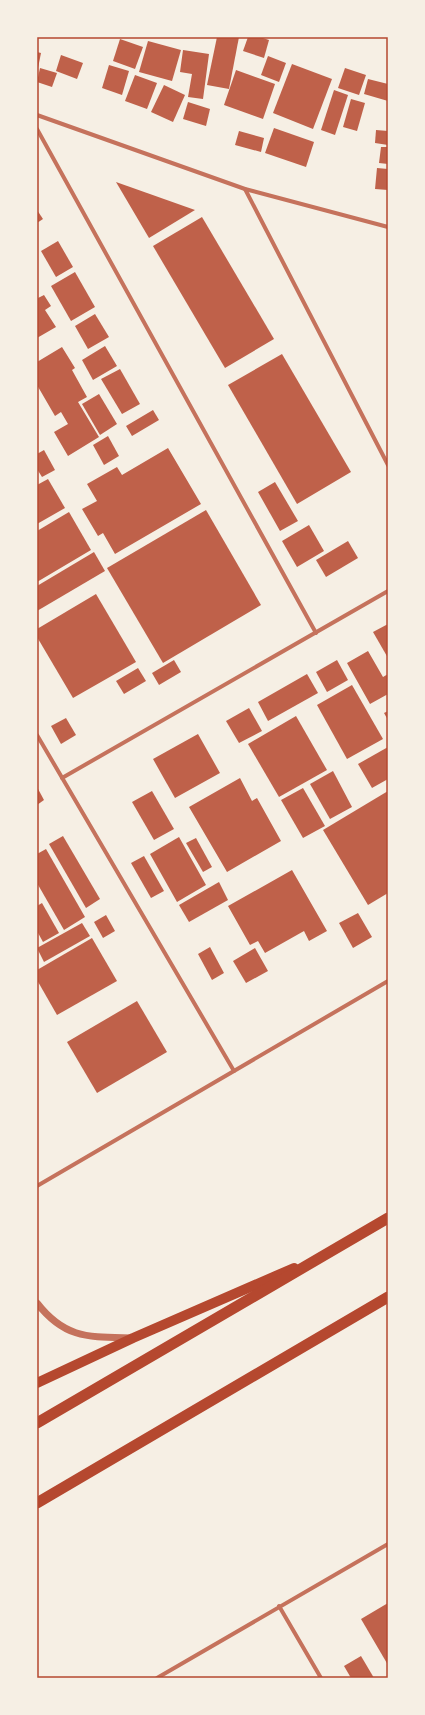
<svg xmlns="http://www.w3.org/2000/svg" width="425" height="1715" viewBox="0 0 425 1715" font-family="Roboto,sans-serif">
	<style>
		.building { fill: #bf614a }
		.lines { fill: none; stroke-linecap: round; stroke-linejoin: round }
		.minor { stroke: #c5725c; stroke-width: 4 }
		.tertiary { stroke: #c5725c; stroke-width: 7 }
		.primary { stroke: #b5482f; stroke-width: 10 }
		.trunk { stroke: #b5482f; stroke-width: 11 }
		.neatline { fill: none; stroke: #b5482f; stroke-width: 1.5 }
	</style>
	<rect width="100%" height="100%" fill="#f6efe4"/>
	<!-- building -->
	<g class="building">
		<path d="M 217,37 L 239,37 L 229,89 L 207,85 Z"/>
		<path d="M 248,37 L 260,37 L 269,40 L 264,58 L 243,51 Z"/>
		<path d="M 120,39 L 143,47 L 135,69 L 113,61 Z"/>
		<path d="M 148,41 L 181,50 L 172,81 L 139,72 Z"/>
		<path d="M 183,50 L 209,54 L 203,99 L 188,97 L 192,74 L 180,72 Z"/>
		<path d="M 37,52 L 41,53 L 38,68 L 37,68 Z"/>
		<path d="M 61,55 L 83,63 L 77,79 L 56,71 Z"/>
		<path d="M 268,56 L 286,63 L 279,82 L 261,75 Z"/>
		<path d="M 292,64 L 332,79 L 313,129 L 273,113 Z"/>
		<path d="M 109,65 L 129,71 L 122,95 L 102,88 Z"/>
		<path d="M 40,68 L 57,73 L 52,87 L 37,82 Z"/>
		<path d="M 345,68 L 366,75 L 359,95 L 338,88 Z"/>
		<path d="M 236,70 L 275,84 L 263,119 L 224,105 Z"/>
		<path d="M 135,75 L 157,83 L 147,109 L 125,101 Z"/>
		<path d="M 368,79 L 388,84 L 388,101 L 364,94 Z"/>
		<path d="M 164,85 L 185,95 L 173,122 L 151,112 Z"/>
		<path d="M 334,90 L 348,95 L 335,135 L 321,130 Z"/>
		<path d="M 351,99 L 365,103 L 357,131 L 343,127 Z"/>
		<path d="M 188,102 L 210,109 L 206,126 L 183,119 Z"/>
		<path d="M 274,128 L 314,142 L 306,167 L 265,153 Z"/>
		<path d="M 376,130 L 388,131 L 388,145 L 375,143 Z"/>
		<path d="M 239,131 L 264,138 L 261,152 L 235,145 Z"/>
		<path d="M 381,147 L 388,147 L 388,164 L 379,163 Z"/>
		<path d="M 377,168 L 388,169 L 388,190 L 375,189 Z"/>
		<path d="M 116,182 L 195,210 L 149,238 Z"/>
		<path d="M 37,210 L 43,219 L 37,223 Z"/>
		<path d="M 202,217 L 274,339 L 225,368 L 153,246 Z"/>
		<path d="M 58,241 L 73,267 L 56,277 L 41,251 Z"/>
		<path d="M 75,272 L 95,307 L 71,321 L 51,286 Z"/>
		<path d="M 44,295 L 51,306 L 45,310 L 56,327 L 37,338 L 37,296 L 38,298 Z"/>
		<path d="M 95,314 L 109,337 L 88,349 L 75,326 Z"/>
		<path d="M 105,346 L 117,366 L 93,380 L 82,360 Z"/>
		<path d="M 62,347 L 75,368 L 72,370 L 87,397 L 78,402 L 99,437 L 68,456 L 54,432 L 68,424 L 61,412 L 55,416 L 37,385 L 37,362 Z"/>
		<path d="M 282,354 L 351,472 L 297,504 L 228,385 Z"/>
		<path d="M 120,369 L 140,404 L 122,414 L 101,379 Z"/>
		<path d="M 99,394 L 117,424 L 100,435 L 82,404 Z"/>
		<path d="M 153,410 L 159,420 L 132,436 L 126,426 Z"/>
		<path d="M 108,436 L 119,456 L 104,465 L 93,445 Z"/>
		<path d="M 168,448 L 201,504 L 115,554 L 103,533 L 98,536 L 82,509 L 97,501 L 87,484 L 117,467 L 122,475 Z"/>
		<path d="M 44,450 L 55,470 L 42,477 L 37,469 L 37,454 Z"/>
		<path d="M 48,479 L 65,508 L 37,524 L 37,485 Z"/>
		<path d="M 275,482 L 298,521 L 280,531 L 258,492 Z"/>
		<path d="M 206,510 L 261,605 L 163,663 L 107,568 Z"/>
		<path d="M 69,512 L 91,550 L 37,582 L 37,531 Z"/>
		<path d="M 309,525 L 324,551 L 297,567 L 282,541 Z"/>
		<path d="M 348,541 L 358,558 L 326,577 L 316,560 Z"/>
		<path d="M 94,552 L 105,571 L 37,611 L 37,586 Z"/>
		<path d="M 96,594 L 136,662 L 73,698 L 37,637 L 37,629 Z"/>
		<path d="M 388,624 L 388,658 L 373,632 Z"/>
		<path d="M 368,651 L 383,677 L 388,674 L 388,694 L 370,704 L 347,663 Z"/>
		<path d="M 174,660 L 181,672 L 159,685 L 152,673 Z"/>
		<path d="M 337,660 L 348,680 L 327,692 L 316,672 Z"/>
		<path d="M 138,668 L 146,681 L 124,694 L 116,681 Z"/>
		<path d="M 307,674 L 318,693 L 268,721 L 258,702 Z"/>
		<path d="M 352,685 L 383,739 L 347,759 L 317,705 Z"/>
		<path d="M 249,708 L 262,731 L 239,743 L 226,721 Z"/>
		<path d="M 388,711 L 388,720 L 384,713 Z"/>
		<path d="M 296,716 L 327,770 L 279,797 L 248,744 Z"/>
		<path d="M 66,718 L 76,735 L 61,744 L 51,726 Z"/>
		<path d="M 198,734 L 220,773 L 175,798 L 153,759 Z"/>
		<path d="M 388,747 L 388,779 L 372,788 L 358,764 Z"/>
		<path d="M 333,771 L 352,807 L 330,819 L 310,784 Z"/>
		<path d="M 240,778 L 252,801 L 257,798 L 281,841 L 227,872 L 189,807 Z"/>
		<path d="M 37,787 L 44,800 L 37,805 Z"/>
		<path d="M 303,788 L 325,826 L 303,838 L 281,800 Z"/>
		<path d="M 152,791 L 174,829 L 154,840 L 132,802 Z"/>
		<path d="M 388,791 L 388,893 L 368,905 L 323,830 Z"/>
		<path d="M 63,836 L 100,899 L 86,908 L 49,844 Z"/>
		<path d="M 179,837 L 206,885 L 177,902 L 150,854 Z"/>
		<path d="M 196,838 L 212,867 L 203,872 L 186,843 Z"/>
		<path d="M 46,849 L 85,917 L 64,930 L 37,883 L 37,854 Z"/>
		<path d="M 144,856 L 164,891 L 151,898 L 131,863 Z"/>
		<path d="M 292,870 L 327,931 L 309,941 L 304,931 L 265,953 L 258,941 L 250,945 L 228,906 Z"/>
		<path d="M 219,882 L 228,900 L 189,922 L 179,905 Z"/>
		<path d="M 42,903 L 59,933 L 43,942 L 37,931 L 37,906 Z"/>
		<path d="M 358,913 L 372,937 L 353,948 L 339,923 Z"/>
		<path d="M 106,915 L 115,931 L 103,938 L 94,922 Z"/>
		<path d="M 82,923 L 90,936 L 44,962 L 37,948 Z"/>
		<path d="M 92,938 L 117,981 L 57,1015 L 37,980 L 37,970 Z"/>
		<path d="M 210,947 L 224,973 L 212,980 L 198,954 Z"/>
		<path d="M 255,948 L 268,971 L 246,983 L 233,961 Z"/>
		<path d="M 137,1001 L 167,1052 L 97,1093 L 67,1042 Z"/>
		<path d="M 388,1603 L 388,1665 L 361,1619 Z"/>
		<path d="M 361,1656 L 374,1678 L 351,1678 L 344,1666 Z"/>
	</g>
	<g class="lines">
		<!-- minor -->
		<g class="minor">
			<path d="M 37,115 L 245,189 L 388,227"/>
			<path d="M 37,129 L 316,633"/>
			<path d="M 245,189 L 388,465"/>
			<path d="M 37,735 L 234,1071"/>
			<path d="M 62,778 L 388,591"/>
			<path d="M 37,1186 L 388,981"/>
			<path d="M 279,1606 L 321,1678"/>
			<path d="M 157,1678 L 388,1544"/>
		</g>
		<!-- tertiary -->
		<path class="tertiary" d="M 37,1303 C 65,1339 89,1337 131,1338"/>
		<!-- primary -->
		<path class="primary" d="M 37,1383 L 133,1338 L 294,1268"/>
		<!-- trunk -->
		<g class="trunk">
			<path d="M 37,1423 L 388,1218"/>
			<path d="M 37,1503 L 388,1297"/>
		</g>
	</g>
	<!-- border -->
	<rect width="425" height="1715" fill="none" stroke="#f6efe4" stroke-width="76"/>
	<rect x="38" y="38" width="349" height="1639" class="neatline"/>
</svg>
